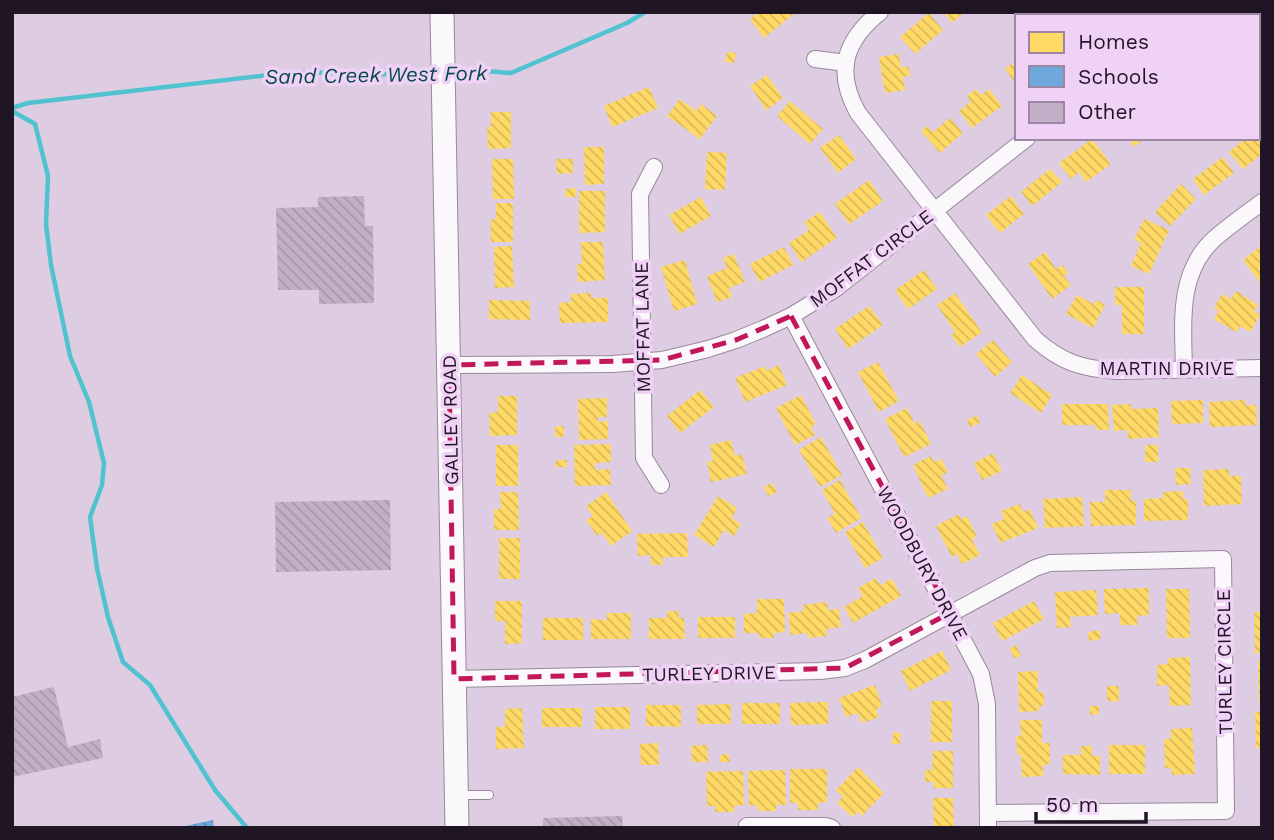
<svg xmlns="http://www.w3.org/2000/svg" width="1274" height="840" viewBox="0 0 1274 840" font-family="'Work Sans',sans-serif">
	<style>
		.homes { fill: url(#homes-back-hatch) }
		.schools { fill: url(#schools-back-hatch) }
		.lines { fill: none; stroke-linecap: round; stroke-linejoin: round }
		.stream { stroke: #51c2cf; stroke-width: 4.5 }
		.building { fill: url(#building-back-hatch) }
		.lane-casing { stroke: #968999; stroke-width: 10 }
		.street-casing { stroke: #968999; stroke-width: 18 }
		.secondary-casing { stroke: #968999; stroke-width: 25 }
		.lane { stroke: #faf8fb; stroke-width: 8 }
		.street { stroke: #faf8fb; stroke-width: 16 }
		.secondary { stroke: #faf8fb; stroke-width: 23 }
		.marked { fill: none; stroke: #c2185b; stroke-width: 5; stroke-dasharray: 14 9; stroke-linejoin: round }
		.labels { text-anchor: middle; stroke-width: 7; stroke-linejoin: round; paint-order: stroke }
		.street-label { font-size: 19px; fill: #201522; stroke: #f1d2f7 }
		.water-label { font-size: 21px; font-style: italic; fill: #05494c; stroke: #f1d2f7 }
	</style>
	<defs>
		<pattern id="homes-back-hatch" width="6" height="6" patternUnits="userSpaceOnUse" patternTransform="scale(1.75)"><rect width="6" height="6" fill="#ffd966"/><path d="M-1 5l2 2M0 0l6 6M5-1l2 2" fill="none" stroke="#dab958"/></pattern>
		<pattern id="schools-back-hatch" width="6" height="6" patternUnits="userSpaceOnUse" patternTransform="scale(1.75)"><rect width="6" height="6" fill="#6fa8dc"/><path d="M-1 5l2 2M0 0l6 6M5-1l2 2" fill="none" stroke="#5b88b2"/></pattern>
		<pattern id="building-back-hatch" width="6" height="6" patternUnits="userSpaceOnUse" patternTransform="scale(1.75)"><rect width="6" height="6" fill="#c2afc7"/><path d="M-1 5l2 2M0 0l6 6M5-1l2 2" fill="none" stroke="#a696ab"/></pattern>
	</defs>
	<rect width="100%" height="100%" fill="#decde2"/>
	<!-- homes -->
	<g class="homes">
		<path d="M 759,12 L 792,12 L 794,14 L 764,38 L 750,19 Z"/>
		<path d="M 944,12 L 965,12 L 952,23 Z"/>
		<path d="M 1086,12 L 1119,12 L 1115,16 L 1082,16 Z"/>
		<path d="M 1249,12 L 1262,12 L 1262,41 L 1258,36 L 1258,16 L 1245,16 Z"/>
		<path d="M 929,13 L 943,30 L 915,54 L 900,37 Z"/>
		<path d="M 727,52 L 736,53 L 734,63 L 725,62 Z"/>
		<path d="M 899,54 L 901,68 L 909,66 L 910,76 L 903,77 L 905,90 L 885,93 L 879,57 Z"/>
		<path d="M 1016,61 L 1017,62 L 1017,85 L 1005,69 Z"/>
		<path d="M 767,75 L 783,98 L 766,110 L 750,86 Z"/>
		<path d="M 649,87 L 658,108 L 612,127 L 604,106 Z"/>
		<path d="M 976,89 L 981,95 L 989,89 L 1002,106 L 972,128 L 959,111 L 971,102 L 967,96 Z"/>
		<path d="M 680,99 L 696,111 L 701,104 L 717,116 L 700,139 L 667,116 Z"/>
		<path d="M 790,101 L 823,129 L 810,144 L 777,116 Z"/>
		<path d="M 491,112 L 511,112 L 511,148 L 488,149 L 487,127 L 491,127 Z"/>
		<path d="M 950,118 L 963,133 L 940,153 L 921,131 L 927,126 L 933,132 Z"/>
		<path d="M 1262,125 L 1262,154 L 1243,169 L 1229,152 L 1246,138 L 1258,138 L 1258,128 Z"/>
		<path d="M 839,135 L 856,159 L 838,173 L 820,148 Z"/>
		<path d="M 1128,138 L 1146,138 L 1134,147 Z"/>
		<path d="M 1092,139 L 1111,164 L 1086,182 L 1079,172 L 1071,179 L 1059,163 Z"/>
		<path d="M 584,147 L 604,147 L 604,184 L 585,185 Z"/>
		<path d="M 707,152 L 727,153 L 725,190 L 705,189 Z"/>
		<path d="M 1223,157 L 1234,173 L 1204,195 L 1193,179 Z"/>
		<path d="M 492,159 L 513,159 L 514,199 L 493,199 Z"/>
		<path d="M 556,159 L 573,159 L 573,173 L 557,174 Z"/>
		<path d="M 1050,169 L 1062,182 L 1032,206 L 1021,192 Z"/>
		<path d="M 869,180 L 883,201 L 849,224 L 835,204 Z"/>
		<path d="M 1181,184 L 1196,199 L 1170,226 L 1155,212 Z"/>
		<path d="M 576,188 L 576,197 L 565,197 L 565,189 Z"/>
		<path d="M 579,191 L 605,191 L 605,232 L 579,233 Z"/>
		<path d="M 1011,196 L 1024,214 L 1000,233 L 986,215 Z"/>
		<path d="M 701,197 L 711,216 L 679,234 L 669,215 Z"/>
		<path d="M 496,203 L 513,203 L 513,242 L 491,242 L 491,219 L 496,219 Z"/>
		<path d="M 820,212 L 837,238 L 801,262 L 789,243 L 809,230 L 804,222 Z"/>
		<path d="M 1144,219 L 1169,230 L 1149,274 L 1131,266 L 1141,243 L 1134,240 Z"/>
		<path d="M 581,242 L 603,242 L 605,280 L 578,282 L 577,264 L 582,264 Z"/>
		<path d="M 1262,245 L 1262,285 L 1243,260 Z"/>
		<path d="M 512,246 L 514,287 L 495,288 L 494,247 Z"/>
		<path d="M 784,247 L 793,265 L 759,282 L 750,264 Z"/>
		<path d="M 1045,252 L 1056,269 L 1063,265 L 1068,273 L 1064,276 L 1071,285 L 1052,299 L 1028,264 Z"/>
		<path d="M 734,254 L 745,282 L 729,288 L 732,297 L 717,302 L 707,276 L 727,268 L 723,258 Z"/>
		<path d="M 685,260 L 697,304 L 674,311 L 661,267 Z"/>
		<path d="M 924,270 L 937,289 L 908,309 L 895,290 Z"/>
		<path d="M 1115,287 L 1144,287 L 1144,334 L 1122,334 L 1122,305 L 1115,305 Z"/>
		<path d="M 1236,291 L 1258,305 L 1254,311 L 1260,315 L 1250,332 L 1240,326 L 1236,332 L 1214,319 L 1219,311 L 1214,308 L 1222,294 L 1231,299 Z"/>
		<path d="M 591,293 L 591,298 L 608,298 L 608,322 L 560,323 L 559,303 L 571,302 L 571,294 Z"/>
		<path d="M 955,293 L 982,332 L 960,347 L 951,335 L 955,332 L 937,305 Z"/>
		<path d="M 1077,295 L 1094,304 L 1097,300 L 1105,305 L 1093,328 L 1066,314 Z"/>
		<path d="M 489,300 L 530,301 L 530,320 L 489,319 Z"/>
		<path d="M 869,306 L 883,325 L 848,349 L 835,329 Z"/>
		<path d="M 993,340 L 1012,362 L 995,377 L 976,354 Z"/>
		<path d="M 878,362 L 899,401 L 879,412 L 858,372 Z"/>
		<path d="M 779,365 L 787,385 L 745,402 L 735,378 L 765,366 L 766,371 Z"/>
		<path d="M 1022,375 L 1052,395 L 1041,413 L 1010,393 Z"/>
		<path d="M 700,390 L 714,407 L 680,433 L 667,416 Z"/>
		<path d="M 801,395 L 816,424 L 811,427 L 815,435 L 795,445 L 776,408 Z"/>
		<path d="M 498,396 L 517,396 L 517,435 L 490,436 L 489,413 L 498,412 Z"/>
		<path d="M 607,398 L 607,417 L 598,417 L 598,422 L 608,421 L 608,439 L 579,440 L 578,399 Z"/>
		<path d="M 1203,400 L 1203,423 L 1172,424 L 1171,401 Z"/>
		<path d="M 1245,400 L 1245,405 L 1256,405 L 1257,425 L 1210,427 L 1209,402 Z"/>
		<path d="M 1062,404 L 1108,404 L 1109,430 L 1096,430 L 1096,425 L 1062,425 Z"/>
		<path d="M 1131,404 L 1131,409 L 1158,408 L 1159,437 L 1128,439 L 1128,430 L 1114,431 L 1112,405 Z"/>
		<path d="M 907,408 L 915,424 L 920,421 L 931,444 L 904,457 L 885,419 Z"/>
		<path d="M 977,415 L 980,423 L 970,427 L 967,420 Z"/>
		<rect x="555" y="426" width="9" height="11"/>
		<path d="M 821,437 L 842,475 L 820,487 L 799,450 Z"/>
		<path d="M 731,440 L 735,456 L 742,454 L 747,474 L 711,482 L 707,462 L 713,461 L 710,445 Z"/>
		<path d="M 611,444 L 611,462 L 595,463 L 595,470 L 610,469 L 611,485 L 575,486 L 574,445 Z"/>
		<rect x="496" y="445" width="22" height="41"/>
		<rect x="1145" y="445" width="13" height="17"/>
		<path d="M 993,453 L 1002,471 L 982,480 L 974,463 Z"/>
		<path d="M 931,456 L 934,462 L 941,459 L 948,472 L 941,475 L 948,489 L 928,498 L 913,465 Z"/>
		<path d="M 556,460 L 567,460 L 567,467 L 555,467 Z"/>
		<path d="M 1175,468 L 1190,468 L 1191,484 L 1176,485 Z"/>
		<path d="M 1229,469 L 1229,476 L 1241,476 L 1242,504 L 1204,506 L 1203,470 Z"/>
		<path d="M 840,480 L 861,518 L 836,533 L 827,518 L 835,514 L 822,490 Z"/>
		<path d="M 772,483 L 777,492 L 768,496 L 764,487 Z"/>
		<path d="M 1105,490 L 1131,490 L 1131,501 L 1136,501 L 1136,525 L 1091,526 L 1090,502 L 1105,502 Z"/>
		<path d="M 1183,491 L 1183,499 L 1188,499 L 1188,520 L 1144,521 L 1144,499 L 1163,498 L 1163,492 Z"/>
		<path d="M 500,492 L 518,492 L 519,530 L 494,530 L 494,509 L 501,509 Z"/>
		<path d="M 606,492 L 632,531 L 611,546 L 602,533 L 597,536 L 586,520 L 593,516 L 586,506 Z"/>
		<path d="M 718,496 L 737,508 L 732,518 L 741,524 L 734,536 L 724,530 L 714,547 L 694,535 Z"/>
		<path d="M 1082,497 L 1084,526 L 1045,528 L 1043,499 Z"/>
		<path d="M 1020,504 L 1023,512 L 1030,509 L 1038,528 L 1000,543 L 992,524 L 1004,519 L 1001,511 Z"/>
		<path d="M 959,514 L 961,519 L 967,516 L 977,536 L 972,540 L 980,555 L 962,564 L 957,554 L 952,557 L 936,526 Z"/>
		<path d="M 863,522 L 883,558 L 865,568 L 845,532 Z"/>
		<path d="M 687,533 L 688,557 L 663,557 L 663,565 L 651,565 L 651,555 L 638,556 L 637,534 Z"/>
		<rect x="499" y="538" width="21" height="41"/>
		<path d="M 876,578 L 880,585 L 892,579 L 901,596 L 853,623 L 844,607 L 863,596 L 858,588 Z"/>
		<path d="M 1149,588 L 1149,615 L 1137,616 L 1138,625 L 1120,625 L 1120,613 L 1105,614 L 1104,589 Z"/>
		<path d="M 1166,589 L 1189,589 L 1190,638 L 1167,638 Z"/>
		<path d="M 1096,590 L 1098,615 L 1070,617 L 1071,627 L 1057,628 L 1055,592 Z"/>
		<path d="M 757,599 L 784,599 L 785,632 L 774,633 L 774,638 L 759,638 L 759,633 L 744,633 L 744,614 L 757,613 Z"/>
		<path d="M 495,601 L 522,601 L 522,643 L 505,644 L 505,621 L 495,621 Z"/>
		<path d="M 1034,601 L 1044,619 L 1002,641 L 993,623 Z"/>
		<path d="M 827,602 L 828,610 L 839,609 L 841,627 L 826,629 L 827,636 L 808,638 L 807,633 L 791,635 L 788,613 L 804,611 L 803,605 Z"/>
		<path d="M 667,611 L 679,611 L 679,618 L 684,618 L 685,639 L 649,639 L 649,618 L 667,618 Z"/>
		<path d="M 1254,612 L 1262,612 L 1262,653 L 1255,654 Z"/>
		<path d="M 607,613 L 631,613 L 631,639 L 591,639 L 591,619 L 607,620 Z"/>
		<rect x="698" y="617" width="37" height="21"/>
		<rect x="543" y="618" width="40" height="22"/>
		<path d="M 1100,630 L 1101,639 L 1089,641 L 1088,632 Z"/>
		<path d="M 1016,645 L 1021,655 L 1014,659 L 1010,648 Z"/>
		<path d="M 942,651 L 951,670 L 910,691 L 901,671 Z"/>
		<path d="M 1190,657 L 1191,705 L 1170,706 L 1169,685 L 1157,686 L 1157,665 L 1168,664 L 1168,658 Z"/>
		<path d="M 1258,661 L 1262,661 L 1262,702 L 1259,702 Z"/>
		<path d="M 1038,671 L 1038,692 L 1044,692 L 1044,706 L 1039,706 L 1039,711 L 1019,712 L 1018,672 Z"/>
		<path d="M 875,685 L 882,706 L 876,709 L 879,717 L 862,723 L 858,713 L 846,717 L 839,698 Z"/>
		<rect x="1107" y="686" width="12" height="15"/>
		<rect x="931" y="701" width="21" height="41"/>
		<path d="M 828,702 L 828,724 L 791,725 L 790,703 Z"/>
		<rect x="742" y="703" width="38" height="21"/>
		<path d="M 731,704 L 731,724 L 697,724 L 697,705 Z"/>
		<path d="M 646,705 L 681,705 L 681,727 L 646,726 Z"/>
		<path d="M 1090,706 L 1099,706 L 1099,714 L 1090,715 Z"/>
		<rect x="595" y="707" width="35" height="22"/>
		<path d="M 522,708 L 524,748 L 496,749 L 496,727 L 505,727 L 505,709 Z"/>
		<rect x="542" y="708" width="40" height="19"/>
		<path d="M 1255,712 L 1262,712 L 1262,748 L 1256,748 Z"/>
		<path d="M 1020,720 L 1042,720 L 1042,743 L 1050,743 L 1050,764 L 1043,765 L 1043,776 L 1022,777 L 1021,754 L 1017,754 L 1016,736 L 1021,736 Z"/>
		<path d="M 1192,728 L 1195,774 L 1172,775 L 1171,768 L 1165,768 L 1164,739 L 1171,739 L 1171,729 Z"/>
		<path d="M 893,732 L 901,733 L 900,744 L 892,744 Z"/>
		<path d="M 658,743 L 659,765 L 641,765 L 640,744 Z"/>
		<path d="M 707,745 L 708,762 L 692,762 L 691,746 Z"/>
		<rect x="1109" y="745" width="36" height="29"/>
		<path d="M 1081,746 L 1092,746 L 1092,756 L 1100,756 L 1100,775 L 1063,774 L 1063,755 L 1081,755 Z"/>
		<path d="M 933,751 L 953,751 L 953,788 L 934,788 L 934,782 L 925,782 L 925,770 L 932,770 Z"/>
		<path d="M 729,754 L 730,762 L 720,762 L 720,755 Z"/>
		<path d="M 858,767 L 884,793 L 862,816 L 857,812 L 852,817 L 837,803 L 843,797 L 836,790 Z"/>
		<path d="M 790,769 L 827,769 L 827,802 L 818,803 L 818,810 L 798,810 L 798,803 L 790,803 Z"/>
		<path d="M 785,770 L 786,805 L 776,805 L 776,811 L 758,811 L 757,805 L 749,806 L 748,771 Z"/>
		<path d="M 743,771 L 744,805 L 734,806 L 734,812 L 715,812 L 715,806 L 707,806 L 706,772 Z"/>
		<path d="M 933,798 L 953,798 L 954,828 L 934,828 Z"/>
	</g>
	<!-- schools -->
	<path class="schools" d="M 213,820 L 214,828 L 181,828 L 181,827 Z"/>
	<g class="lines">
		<!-- stream -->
		<g class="stream">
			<path d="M 449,72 L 474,70 L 511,73 L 627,23 L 645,12"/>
			<path d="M 12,108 L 28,103 L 294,72 L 411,75 L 437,73"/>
			<path d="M 12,111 L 35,124 L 48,176 L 46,224 L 51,265 L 70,356 L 89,402 L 104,463 L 102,485 L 90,517 L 97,568 L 108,617 L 123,662 L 150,685 L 215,790 L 247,828"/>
		</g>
	</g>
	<!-- building -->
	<g class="building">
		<path d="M 364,196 L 365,226 L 373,226 L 374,303 L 319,304 L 319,290 L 278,290 L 276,208 L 318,207 L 318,197 Z"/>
		<path d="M 390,500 L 391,570 L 276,572 L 275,502 Z"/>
		<path d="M 54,687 L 68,747 L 100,739 L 103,758 L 12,777 L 12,697 Z"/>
		<path d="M 622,816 L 623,828 L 543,828 L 543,818 Z"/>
	</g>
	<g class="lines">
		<!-- lane casing -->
		<g class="lane-casing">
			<path id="lane" d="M 459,795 L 489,795"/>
		</g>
		<!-- street casing -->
		<g class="street-casing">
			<g id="street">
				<path d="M 880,12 C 844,41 835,72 858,113 L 1035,339 C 1061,362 1082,369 1117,371 L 1262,368"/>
				<path d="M 1186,16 L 1190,12"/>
				<path d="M 815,59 L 846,63"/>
				<path d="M 654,167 L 640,194 L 644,458 L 661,485"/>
				<path d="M 791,316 L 981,674 L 987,704 L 988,828"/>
				<path d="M 449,365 L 613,364 L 662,360 L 708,349 L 736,340 L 763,329 L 791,316 L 835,289 L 1027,138"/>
				<path d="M 1184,369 C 1183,324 1177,273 1214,239 C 1229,226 1246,214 1262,202"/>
				<path d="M 454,679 L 820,671 L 845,668 L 865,660 L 1035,568 L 1050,563 L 1223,559 L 1226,811 L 988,813"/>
				<path d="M 747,826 L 826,826 L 832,828"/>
			</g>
		</g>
		<!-- secondary casing -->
		<g class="secondary-casing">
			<path id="secondary" d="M 442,12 L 457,828"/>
		</g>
		<!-- lane -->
		<use href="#lane" class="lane"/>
		<!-- street -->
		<use href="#street" class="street"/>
		<!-- secondary -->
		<use href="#secondary" class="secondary"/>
	</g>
	<!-- marked area -->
	<path class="marked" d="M 791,316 L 950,613 L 845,668 L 454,679 L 449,365 L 662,360 L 736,340 Z"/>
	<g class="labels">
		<!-- street labels -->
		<g class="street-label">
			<text transform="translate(871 258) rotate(-37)" y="7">MOFFAT CIRCLE</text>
			<text transform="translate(642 327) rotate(-91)" y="7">MOFFAT LANE</text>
			<text x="1167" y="375">MARTIN DRIVE</text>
			<text transform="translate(450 420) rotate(-91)" y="7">GALLEY ROAD</text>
			<text transform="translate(923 563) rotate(62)" y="7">WOODBURY DRIVE</text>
			<text transform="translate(1224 662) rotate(-91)" y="7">TURLEY CIRCLE</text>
			<text transform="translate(709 673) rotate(-1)" y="7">TURLEY DRIVE</text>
		</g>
		<!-- water labels -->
		<g class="water-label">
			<text transform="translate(376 75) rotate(-1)" y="7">Sand Creek West Fork</text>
		</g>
	</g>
	<!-- border -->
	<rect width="1274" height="840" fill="none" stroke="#201522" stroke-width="28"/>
	<!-- legend -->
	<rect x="1015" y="14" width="245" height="126" fill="#f1d2f7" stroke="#9d86a2" stroke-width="2"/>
	<rect x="1029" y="32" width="35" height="21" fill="#ffd966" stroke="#9d86a2" stroke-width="2"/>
	<text x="1078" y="49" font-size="21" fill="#201522">Homes</text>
	<rect x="1029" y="66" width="35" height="21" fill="#6fa8dc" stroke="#9d86a2" stroke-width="2"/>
	<text x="1078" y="84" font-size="21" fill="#201522">Schools</text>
	<rect x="1029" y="102" width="35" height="21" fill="#c2afc7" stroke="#9d86a2" stroke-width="2"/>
	<text x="1078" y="119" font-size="21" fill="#201522">Other</text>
	<!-- scale -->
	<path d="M1036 812v10h110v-10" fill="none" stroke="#201522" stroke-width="3.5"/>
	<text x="1046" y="812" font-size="21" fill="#201522" stroke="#f1d2f7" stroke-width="5" paint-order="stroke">50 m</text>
</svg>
